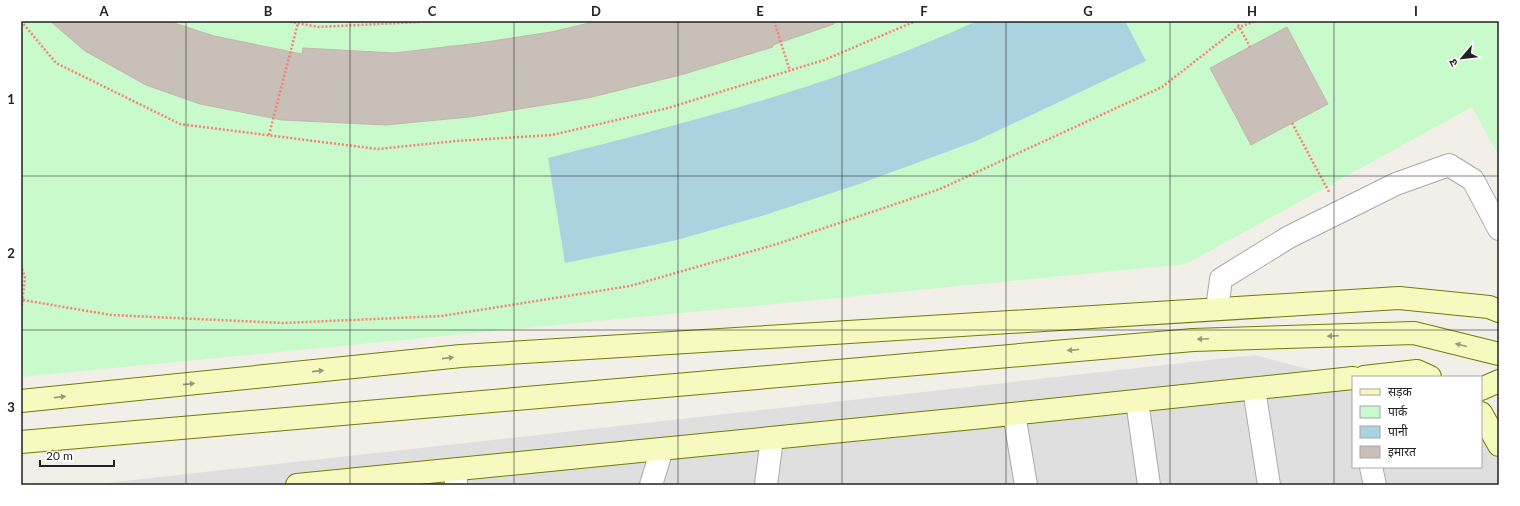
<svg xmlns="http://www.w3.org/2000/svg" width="1520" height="506" viewBox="0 0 1520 506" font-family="Lato,'Noto Sans Devanagari',sans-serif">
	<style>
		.residential { fill: #e0dfdf }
		.park { fill: #c8facc }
		.water { fill: #aad3df }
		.building { fill: #c7bfb8; stroke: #c4b6ab }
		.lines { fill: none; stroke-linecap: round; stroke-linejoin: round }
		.street-casing { stroke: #a9a9a9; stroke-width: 24 }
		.secondary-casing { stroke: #707d05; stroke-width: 24 }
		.path { stroke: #fa8072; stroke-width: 2.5; stroke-dasharray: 2 2; stroke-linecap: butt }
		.street { stroke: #fff; stroke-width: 22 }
		.secondary { stroke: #f7fabf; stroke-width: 22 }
		.oneway { fill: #979978 }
		.grid { fill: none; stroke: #222; stroke-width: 1; stroke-opacity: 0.55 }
		.neatline { fill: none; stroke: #222; stroke-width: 1.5 }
		.grid-label { font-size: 13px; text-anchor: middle; font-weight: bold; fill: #222 }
	</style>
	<rect width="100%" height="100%" fill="#f2efe9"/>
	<!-- residential -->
	<path class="residential" d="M 1255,355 L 1353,381 L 1353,467 L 1481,467 L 1481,415 L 1499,420 L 1499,485 L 88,485 Z"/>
	<!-- park -->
	<path class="park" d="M 21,21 L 1499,21 L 1499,156 L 1472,107 L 1186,264 L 21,377 Z"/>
	<!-- water -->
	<path class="water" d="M 977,21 L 1125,21 L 1146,61 L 976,141 L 865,182 L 765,215 L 673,241 L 565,263 L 548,158 C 694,121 840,84 977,21 Z"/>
	<!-- building -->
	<g class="building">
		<path d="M 50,21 L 168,21 L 214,36 L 302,54 L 303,48 L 394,53 L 479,43 L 551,32 L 598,21 L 833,21 L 834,24 L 773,45 L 773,47 L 684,74 L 588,98 L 469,117 L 386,125 L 282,120 L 200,104 L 146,85 L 85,51 Z"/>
		<path d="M 1287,27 L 1328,104 L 1251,145 L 1210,68 Z"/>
	</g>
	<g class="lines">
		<!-- street casing -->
		<g class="street-casing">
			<g id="street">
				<path d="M 1217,309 L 1221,279 L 1289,237 L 1396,184 L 1449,165 L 1473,180 L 1499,229"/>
				<path d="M 1254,389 L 1269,485"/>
				<path d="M 1137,401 L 1149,485"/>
				<path d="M 1014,414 L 1026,485"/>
				<path d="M 1371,467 L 1375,485"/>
				<path d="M 456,470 L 456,485"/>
				<path d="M 651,485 L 662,449"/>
				<path d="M 766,485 L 772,438"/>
			</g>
		</g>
		<!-- secondary casing -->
		<g class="secondary-casing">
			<g id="secondary">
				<path d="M 1364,377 L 1417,371 L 1430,377"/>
				<path d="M 1481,389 L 1499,381"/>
				<path d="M 21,401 L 461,356 L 1399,298 L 1489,307 L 1499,311"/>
				<path d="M 1481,413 L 1499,445"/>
				<path d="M 21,442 L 1193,340 L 1414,333 L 1499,354"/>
				<path d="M 297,485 L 983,417 L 1353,378"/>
			</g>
		</g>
		<!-- path -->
		<g class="path">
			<path d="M 21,21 L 56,63 L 180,124 L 378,149 L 456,141 L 552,135 L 668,108 L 824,60 L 916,21"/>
			<path d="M 286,21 L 319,27 L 438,21"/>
			<path d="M 774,21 L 790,71"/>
			<path d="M 1236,21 L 1250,47"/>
			<path d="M 1292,123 L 1329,192"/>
			<path d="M 269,135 L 298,23"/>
			<path d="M 21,265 L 25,278 L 21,313"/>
			<path d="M 23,300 L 111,315 L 283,323 L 442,316 L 630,286 L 777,244 L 940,189 L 1162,87 L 1239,27 L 1256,21"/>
		</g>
		<!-- street -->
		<use href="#street" class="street"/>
		<!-- secondary -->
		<use href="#secondary" class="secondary"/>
	</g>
	<!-- one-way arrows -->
	<defs><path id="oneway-solid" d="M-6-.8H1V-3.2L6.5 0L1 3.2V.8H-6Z"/></defs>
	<g class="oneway">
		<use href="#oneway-solid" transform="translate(1333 336) rotate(178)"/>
		<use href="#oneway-solid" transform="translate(1203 339) rotate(178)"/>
		<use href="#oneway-solid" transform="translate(1461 345) rotate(-166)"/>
		<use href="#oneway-solid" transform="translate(1073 350) rotate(175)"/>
		<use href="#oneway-solid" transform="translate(448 358) rotate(-6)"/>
		<use href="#oneway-solid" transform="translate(318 371) rotate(-6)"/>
		<use href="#oneway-solid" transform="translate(189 384) rotate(-6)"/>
		<use href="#oneway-solid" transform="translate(60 397) rotate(-6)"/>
	</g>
	<!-- grid -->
	<path class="grid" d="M 186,21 L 186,485M 350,21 L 350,485M 514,21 L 514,485M 678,21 L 678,485M 842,21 L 842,485M 1006,21 L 1006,485M 1170,21 L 1170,485M 1334,21 L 1334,485M 21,176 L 1499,176M 21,330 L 1499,330"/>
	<!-- border -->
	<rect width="1520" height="506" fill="none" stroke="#ffffff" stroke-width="44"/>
	<!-- legend -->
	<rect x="1352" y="376" width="130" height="92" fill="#ffffff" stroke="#a7a7a7"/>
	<rect x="1360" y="389" width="20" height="6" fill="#f7fabf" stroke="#a7a7a7"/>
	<text x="1388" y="396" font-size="12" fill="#222222">सड़क</text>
	<rect x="1360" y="406" width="20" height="12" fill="#c8facc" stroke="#a7a7a7"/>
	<text x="1388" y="416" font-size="12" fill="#222222">पार्क</text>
	<rect x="1360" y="426" width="20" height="12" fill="#aad3df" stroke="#a7a7a7"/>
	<text x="1388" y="436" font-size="12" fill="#222222">पानी</text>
	<rect x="1360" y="446" width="20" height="12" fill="#c7bfb8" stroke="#a7a7a7"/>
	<text x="1388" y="456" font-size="12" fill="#222222">इमारत</text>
	<!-- north arrow -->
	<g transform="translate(1462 58) rotate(242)" stroke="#ffffff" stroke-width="3" paint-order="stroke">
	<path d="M0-3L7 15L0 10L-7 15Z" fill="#222222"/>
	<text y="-6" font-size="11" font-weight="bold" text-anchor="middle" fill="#222222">उ</text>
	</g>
	<!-- scale -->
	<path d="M40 460v6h74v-6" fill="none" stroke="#222222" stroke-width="2"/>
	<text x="46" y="460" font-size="12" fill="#222222" stroke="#ffffff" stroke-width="3" paint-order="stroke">20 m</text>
	<rect x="22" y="22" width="1476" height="462" class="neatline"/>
	<g class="grid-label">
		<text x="104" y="16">A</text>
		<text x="268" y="16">B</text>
		<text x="432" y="16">C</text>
		<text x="596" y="16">D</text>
		<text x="760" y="16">E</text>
		<text x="924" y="16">F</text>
		<text x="1088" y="16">G</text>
		<text x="1252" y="16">H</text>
		<text x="1416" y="16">I</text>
		<text x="11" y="104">1</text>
		<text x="11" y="258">2</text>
		<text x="11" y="412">3</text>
	</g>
</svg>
